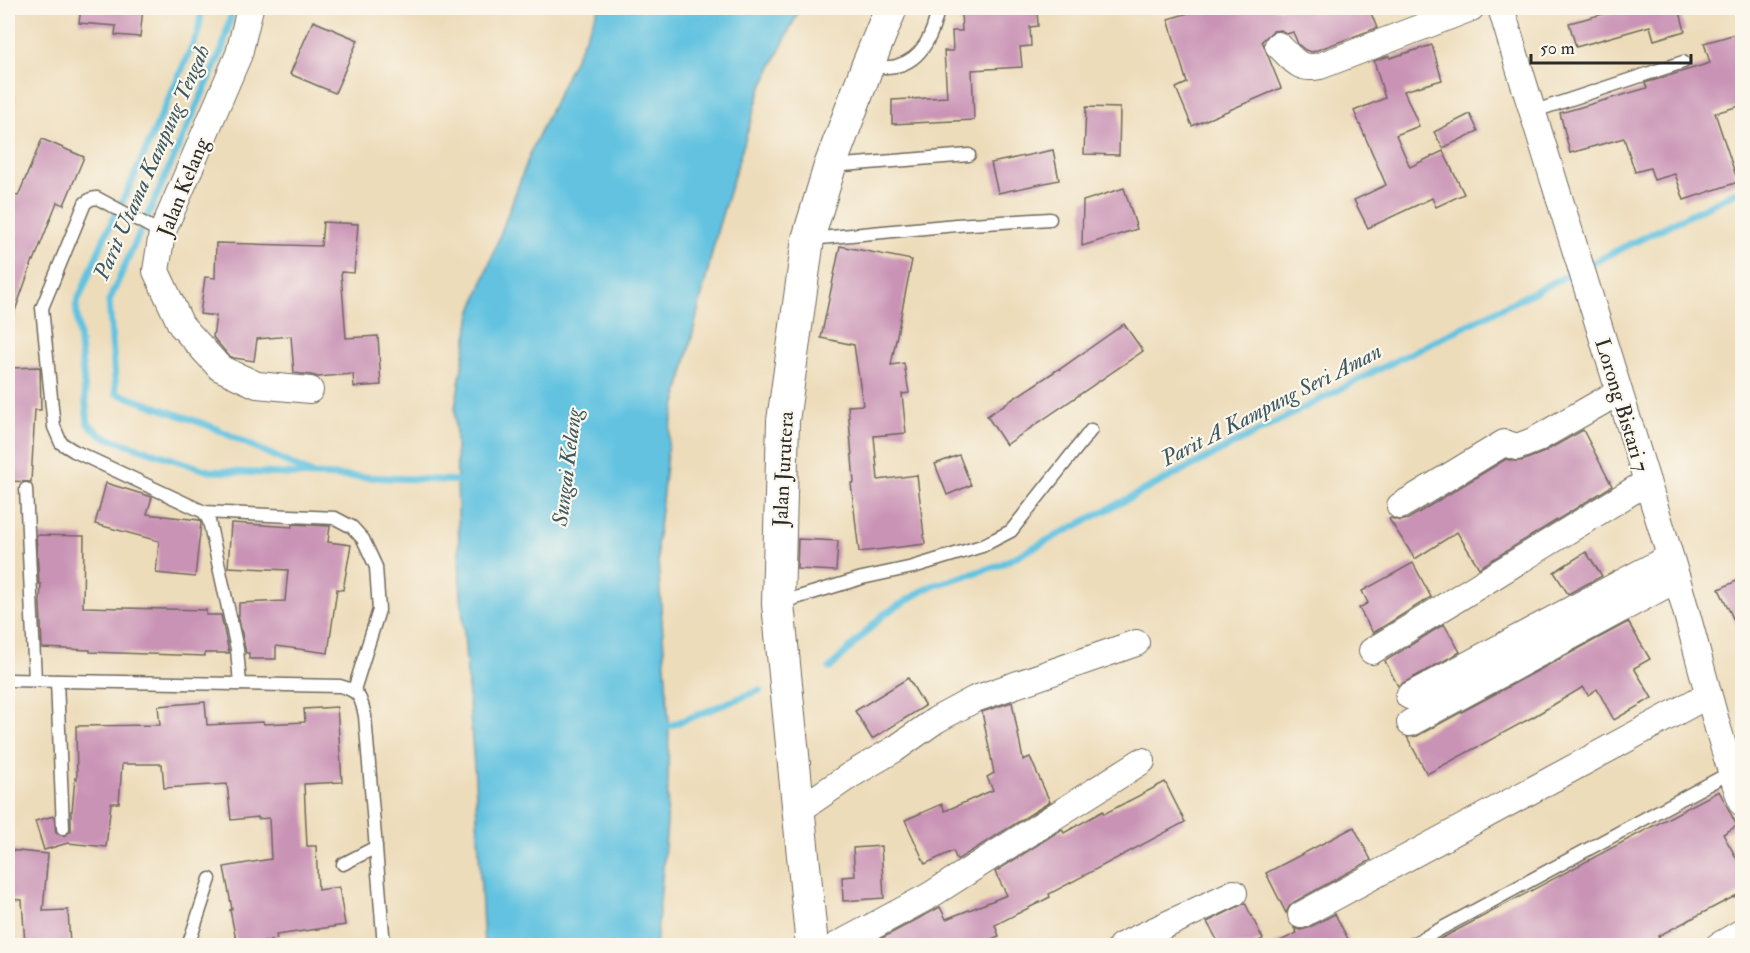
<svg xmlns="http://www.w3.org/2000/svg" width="1750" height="953" viewBox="0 0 1750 953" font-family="'IM FELL Double Pica',serif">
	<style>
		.water { fill: #62c2e0; stroke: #467686; stroke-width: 1.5 }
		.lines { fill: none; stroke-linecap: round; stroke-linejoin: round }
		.stream { stroke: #62c2e0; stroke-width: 7 }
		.building { fill: #c993b5 }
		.service-casing { stroke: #6f695d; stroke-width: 15 }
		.minor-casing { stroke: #6f695d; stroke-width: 28 }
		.tertiary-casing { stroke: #6f695d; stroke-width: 34 }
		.service { stroke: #fff; stroke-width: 12 }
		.minor { stroke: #fff; stroke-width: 26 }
		.tertiary { stroke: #fff; stroke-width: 32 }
		.labels { text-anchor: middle; stroke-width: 4.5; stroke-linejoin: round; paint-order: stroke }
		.street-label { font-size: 21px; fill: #2b2b2b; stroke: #fbf7ec }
		.water-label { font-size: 22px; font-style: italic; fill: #3c5861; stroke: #fbf7ec }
	</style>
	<rect width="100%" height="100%" fill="#fbf7ec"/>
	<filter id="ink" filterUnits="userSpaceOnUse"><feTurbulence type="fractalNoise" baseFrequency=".0167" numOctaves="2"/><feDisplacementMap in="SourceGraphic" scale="12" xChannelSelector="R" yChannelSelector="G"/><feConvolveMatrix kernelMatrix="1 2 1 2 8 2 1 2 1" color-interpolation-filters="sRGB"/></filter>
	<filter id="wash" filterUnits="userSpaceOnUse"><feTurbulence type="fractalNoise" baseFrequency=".008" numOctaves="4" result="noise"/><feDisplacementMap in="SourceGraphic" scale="24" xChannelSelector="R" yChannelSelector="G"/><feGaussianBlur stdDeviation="1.35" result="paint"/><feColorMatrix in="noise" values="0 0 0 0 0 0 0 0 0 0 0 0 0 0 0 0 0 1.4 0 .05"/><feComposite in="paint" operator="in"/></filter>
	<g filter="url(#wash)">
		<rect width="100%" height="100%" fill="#eddcba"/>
		<!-- water -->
		<path class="water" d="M 599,8 L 800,8 L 760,91 L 718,228 L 670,428 L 657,546 L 669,725 L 667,823 L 656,945 L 484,945 L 475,779 L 460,581 L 455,408 L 471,314 L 531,151 Z"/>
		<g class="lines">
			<!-- stream -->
			<g class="stream">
				<path d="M 202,8 L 198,33 L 129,188 L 106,234 L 76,305 L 88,424 L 102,436 L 209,471 L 310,475"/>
				<path d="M 231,8 L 231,15 L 222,50 L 109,301 L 116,393 L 210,426 L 314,475 L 466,481"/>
				<path d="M 1586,266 L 1742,189"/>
				<path d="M 830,668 L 883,615 L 929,587 L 1000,565 L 1375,371 L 1576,271"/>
				<path d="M 662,729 L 760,690"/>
			</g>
		</g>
		<g id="blocks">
			<!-- building -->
			<g class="building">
				<path d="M 81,8 L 143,8 L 140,37 L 115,35 L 116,26 L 79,23 Z"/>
				<path d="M 969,8 L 1037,8 L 1038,26 L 1030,27 L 1031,46 L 1020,47 L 1022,67 L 972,70 L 974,120 L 892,124 L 892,100 L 947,97 L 944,51 L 953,51 L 952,31 L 962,31 L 961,12 L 970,12 Z"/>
				<path d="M 1206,8 L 1369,8 L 1377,28 L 1312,52 L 1305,50 L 1298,44 L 1293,32 L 1287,34 L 1281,30 L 1273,31 L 1262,41 L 1281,88 L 1192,126 L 1176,88 L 1187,83 L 1168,19 Z"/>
				<path d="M 1626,8 L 1679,8 L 1685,31 L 1654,40 L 1650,26 L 1576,47 L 1569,23 Z"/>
				<path d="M 313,21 L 358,40 L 335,93 L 290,74 Z"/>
				<path d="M 1743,32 L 1743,105 L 1715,113 L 1738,182 L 1684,200 L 1675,174 L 1654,180 L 1650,168 L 1635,172 L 1624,138 L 1570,153 L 1560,113 L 1647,88 L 1645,83 L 1710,63 L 1704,43 Z"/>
				<path d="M 1432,45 L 1442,80 L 1404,91 L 1419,126 L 1396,135 L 1410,167 L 1443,151 L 1464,194 L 1436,207 L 1432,198 L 1368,228 L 1354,200 L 1386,185 L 1354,111 L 1385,98 L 1374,61 L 1389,56 L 1390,58 Z"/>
				<path d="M 1086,107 L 1120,108 L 1119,155 L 1084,154 Z"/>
				<path d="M 1470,114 L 1478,131 L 1443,148 L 1434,132 Z"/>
				<path d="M 42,139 L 84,157 L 64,205 L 57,202 L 34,261 L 33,260 L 10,325 L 8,325 L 8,192 L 18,196 Z"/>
				<path d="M 1053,150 L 1059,180 L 998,193 L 991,163 Z"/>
				<path d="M 1124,188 L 1137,229 L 1082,246 L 1083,201 Z"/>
				<path d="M 323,222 L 358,224 L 354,273 L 341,272 L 346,338 L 378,336 L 381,385 L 354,387 L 353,374 L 318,377 L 311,375 L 294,373 L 291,336 L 257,339 L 254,361 L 234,358 L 229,356 L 213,337 L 216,316 L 200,314 L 205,277 L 215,278 L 216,243 L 321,246 Z"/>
				<path d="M 840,246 L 912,260 L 891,365 L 904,363 L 909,393 L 902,394 L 906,433 L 874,436 L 878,480 L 917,475 L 925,544 L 859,552 L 851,483 L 854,483 L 848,406 L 863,405 L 854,345 L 821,338 Z"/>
				<path d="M 1124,324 L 1143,351 L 1006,445 L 987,416 L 1060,368 L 1060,369 Z"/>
				<path d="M 40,367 L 41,410 L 35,410 L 31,482 L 8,481 L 8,368 Z"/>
				<path d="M 1583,430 L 1612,486 L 1479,568 L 1457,532 L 1415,559 L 1389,519 L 1391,518 L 1400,521 L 1408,519 L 1506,459 L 1513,461 L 1522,461 L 1542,453 Z"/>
				<path d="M 959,455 L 971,485 L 947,495 L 935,464 Z"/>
				<path d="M 106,483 L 152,497 L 147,514 L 199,520 L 201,523 L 195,577 L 156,573 L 159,541 L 95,524 Z"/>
				<path d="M 231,523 L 292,527 L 292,524 L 330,526 L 328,542 L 351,545 L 343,590 L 337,589 L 328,653 L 276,646 L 276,659 L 249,659 L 249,653 L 246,653 L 238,615 L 239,615 L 239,603 L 285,601 L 288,570 L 228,567 Z"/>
				<path d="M 36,535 L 84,536 L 83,607 L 206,610 L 206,615 L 221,615 L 229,653 L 205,653 L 205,656 L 90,652 L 90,650 L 42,648 L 40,603 L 41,584 L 39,584 Z"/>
				<path d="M 798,539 L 838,541 L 836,571 L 797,569 Z"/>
				<path d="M 1586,552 L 1602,576 L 1568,594 L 1554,572 Z"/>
				<path d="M 1413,563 L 1431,597 L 1373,633 L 1359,608 L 1368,603 L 1362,591 Z"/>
				<path d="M 1743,578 L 1743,639 L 1719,589 Z"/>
				<path d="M 1628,622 L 1650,659 L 1634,668 L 1652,698 L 1614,720 L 1597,689 L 1588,695 L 1583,687 L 1533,717 L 1427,774 L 1407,737 L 1417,736 Z"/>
				<path d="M 1444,624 L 1460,652 L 1398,686 L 1385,661 Z"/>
				<path d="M 908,678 L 925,706 L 872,739 L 855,711 Z"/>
				<path d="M 205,702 L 207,725 L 263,722 L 264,724 L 305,722 L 304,709 L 337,707 L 342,782 L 304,784 L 307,846 L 316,846 L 318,890 L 339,887 L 345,925 L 276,935 L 277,939 L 247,945 L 237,945 L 230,910 L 232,909 L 224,867 L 271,859 L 269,818 L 258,819 L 258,817 L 231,820 L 227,784 L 164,788 L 162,764 L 122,764 L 119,803 L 111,803 L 106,847 L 68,843 L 44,850 L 35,821 L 54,816 L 56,833 L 64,836 L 71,831 L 71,811 L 72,811 L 75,778 L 77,779 L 76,726 L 160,725 L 158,706 Z"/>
				<path d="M 1012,702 L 1023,760 L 1030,757 L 1050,802 L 957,860 L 953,851 L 925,864 L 905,820 L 942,804 L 945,811 L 993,790 L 987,777 L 994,773 L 982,712 Z"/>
				<path d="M 1165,782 L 1185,822 L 1049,894 L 1050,897 L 995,925 L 999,936 L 976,945 L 869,945 L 940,907 L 946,919 L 1007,895 L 995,872 L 1062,829 L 1064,833 L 1103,811 L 1104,814 Z"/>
				<path d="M 1719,791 L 1737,826 L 1723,834 L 1743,870 L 1743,892 L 1658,936 L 1663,945 L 1429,945 Z"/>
				<path d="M 1354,827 L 1371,860 L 1294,902 L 1289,907 L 1286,913 L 1266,873 Z"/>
				<path d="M 881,846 L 884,898 L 843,901 L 842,877 L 855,876 L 853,848 Z"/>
				<path d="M 8,850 L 48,854 L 43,911 L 68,910 L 70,945 L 25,945 L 22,900 L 8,899 Z"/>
				<path d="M 1245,903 L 1263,939 L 1250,945 L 1220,945 L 1207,922 Z"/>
				<path d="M 1335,914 L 1351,945 L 1272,945 L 1297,933 L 1294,928 L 1301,930 L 1308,928 Z"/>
			</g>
		</g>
	</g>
	<g filter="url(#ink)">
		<use href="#blocks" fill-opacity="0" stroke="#6f695d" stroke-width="1.5"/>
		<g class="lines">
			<!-- service casing -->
			<g class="service-casing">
				<g id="service">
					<path d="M 868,67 C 877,67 888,68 896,66 C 923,60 934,32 938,8"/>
					<path d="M 1532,112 L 1683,62"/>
					<path d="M 831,166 L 969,155"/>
					<path d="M 162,233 L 97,198 L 91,199 L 85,203 L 42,308 L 54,427 L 61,443 L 74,451 L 204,512 L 209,521 L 237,649 L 240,684"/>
					<path d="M 810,239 L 956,225 L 1050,219"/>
					<path d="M 26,489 L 35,680"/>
					<path d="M 204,512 L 335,518 L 352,527 L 363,539 L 376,567 L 379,610 L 354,690"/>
					<path d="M 779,603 L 862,578 L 913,567 L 982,546 L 1011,531 L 1091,430"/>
					<path d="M 8,680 L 340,686 C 359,691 361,697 365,716 L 384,946"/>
					<path d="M 57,681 L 63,828"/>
					<path d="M 343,864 L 376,847"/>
					<path d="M 188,946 L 210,879"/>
					<path d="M 1409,946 L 1731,772"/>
				</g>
			</g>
			<!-- minor casing -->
			<g class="minor-casing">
				<g id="minor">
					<path d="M 250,8 L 239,54 L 162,233 L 156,271 L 181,325 L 220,368 L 257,385 L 310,390"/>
					<path d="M 1501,8 C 1556,192 1614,375 1671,559 C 1696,640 1713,723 1742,803"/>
					<path d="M 1278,45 C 1293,59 1298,71 1320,66 L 1471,8"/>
					<path d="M 1400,506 L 1504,443 L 1517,447 L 1535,440 L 1619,392"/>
					<path d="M 1372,651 L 1647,482"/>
					<path d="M 1409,696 L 1670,557"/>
					<path d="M 1410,723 L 1677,579"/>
					<path d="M 799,810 L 849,776 L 895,749 L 936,720 L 975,699 L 1136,643"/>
					<path d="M 1301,915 L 1708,695"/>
					<path d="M 836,946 L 929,896 L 1142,761"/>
					<path d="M 1121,946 L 1234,893"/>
					<path d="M 1718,946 L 1742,932"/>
				</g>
			</g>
			<!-- tertiary casing -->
			<g class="tertiary-casing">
				<path id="tertiary" d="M 812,946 L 778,604 L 783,421 L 808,239 L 830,166 L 867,67 L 891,8"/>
			</g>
			<!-- service -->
			<use href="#service" class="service"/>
			<!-- minor -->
			<use href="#minor" class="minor"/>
			<!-- tertiary -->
			<use href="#tertiary" class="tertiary"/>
		</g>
	</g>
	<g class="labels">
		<!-- street labels -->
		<g class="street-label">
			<text transform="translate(183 187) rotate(-68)" y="7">Jalan Kelang</text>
			<text transform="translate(1622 405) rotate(73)" y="7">Lorong Bistari 7</text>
			<text transform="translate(783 469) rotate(-87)" y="7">Jalan Jurutera</text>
		</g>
		<!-- water labels -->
		<g class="water-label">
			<text transform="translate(151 162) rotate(-66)" y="8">Parit Utama Kampung Tengah</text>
			<text transform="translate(1271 404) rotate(-27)" y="8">Parit A Kampung Seri Aman</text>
			<text transform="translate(566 467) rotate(-83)" y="8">Sungai Kelang</text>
		</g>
	</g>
	<!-- margin -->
	<rect width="1750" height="953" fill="none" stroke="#fbf7ec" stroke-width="30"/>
	<!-- scale -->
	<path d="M1531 54v9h160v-9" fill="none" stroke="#2b2b2b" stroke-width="3"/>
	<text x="1540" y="54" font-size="18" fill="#2b2b2b" stroke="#fbf7ec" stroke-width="4.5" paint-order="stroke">50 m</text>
</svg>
